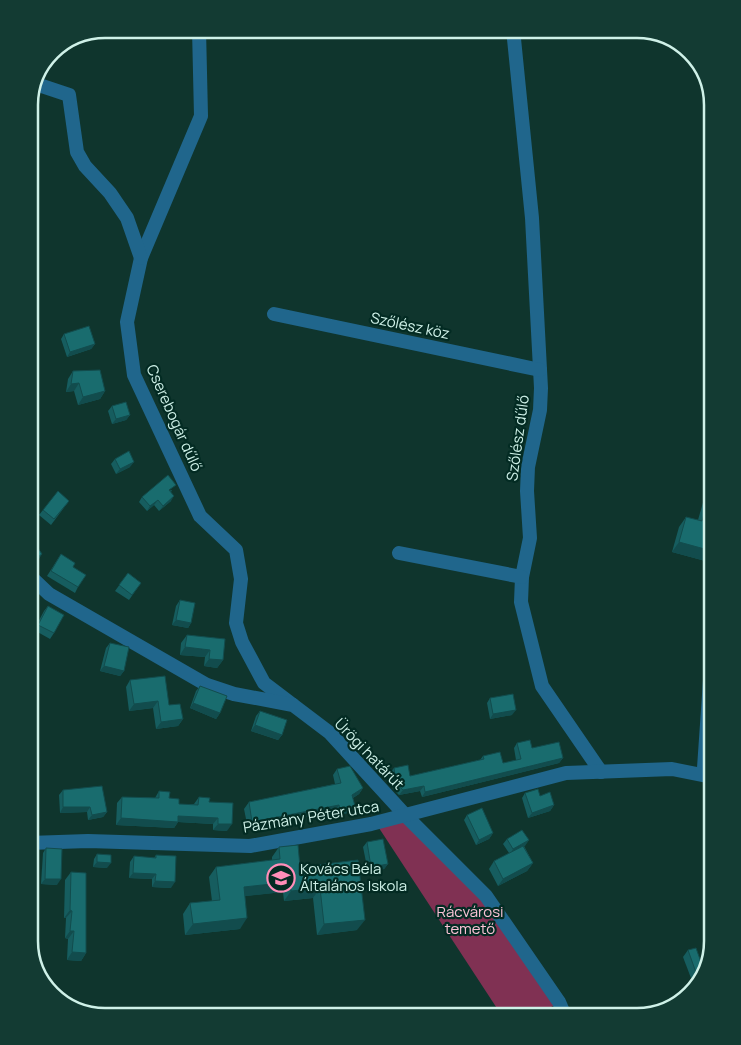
<svg xmlns="http://www.w3.org/2000/svg" width="741" height="1045" viewBox="0 0 741 1045" font-family="Manrope,sans-serif">
	<style>
		.green { fill: #803153 }
		.lines { fill: none; stroke-linecap: round; stroke-linejoin: round }
		.service { stroke: #20668c; stroke-width: 7 }
		.minor { stroke: #20668c; stroke-width: 14 }
		.wall { fill: #165d5f }
		.shaded-wall { fill: #124c4d }
		.building { fill: #196c6e; stroke: #124c4d }
		.labels { text-anchor: middle; stroke-width: 4.5; stroke-linejoin: round; paint-order: stroke }
		.street-label { font-size: 15px; fill: #cff1e8; stroke: #032b23 }
		.poi-label { font-size: 15px; fill: #cff1e8; stroke: #032b23; text-anchor: start }
		.park-label { font-size: 15px; fill: #fbc3d6; stroke: #032b23 }
		.rim { fill: none; stroke: #cff1e8; stroke-width: 2.5 }
	</style>
	<rect width="100%" height="100%" fill="#0f352d"/>
	<!-- green -->
	<path class="green" d="M 408,818 L 486,896 L 555,1005 L 533,1016 L 502,1016 L 379,828 Z"/>
	<g class="lines">
		<!-- service -->
		<path class="service" d="M 700,775 L 712,600"/>
		<!-- minor -->
		<g class="minor">
			<path d="M 199,29 L 201,116 L 141,258 L 127,322 L 134,375 L 200,516 L 236,550 L 241,579 L 236,623 L 242,642 L 264,683 L 293,705"/>
			<path d="M 513,29 L 532,218 L 541,388 L 540,410 L 528,467 L 527,491 L 530,538 L 522,577 L 521,602 L 542,686 L 601,772"/>
			<path d="M 36,84 L 69,95 L 77,152 L 85,166 L 110,193 L 127,218 L 141,258"/>
			<path d="M 274,314 L 540,370"/>
			<path d="M 399,553 L 522,577"/>
			<path d="M 29,575 L 49,594 L 207,685 L 234,694 L 293,705 L 330,733 L 406,816 L 486,896 L 559,1002 L 565,1016"/>
			<path d="M 29,843 L 88,841 L 250,846 L 371,824 L 566,773 L 672,769 L 712,777"/>
		</g>
	</g>
	<!-- wall -->
	<g class="wall">
		<path d="M 64,334 L 95,344 L 91,349 L 67,357 L 61,339 Z"/>
		<path d="M 73,371 L 105,391 L 100,399 L 78,405 L 74,391 L 66,392 L 68,379 Z"/>
		<path d="M 112,406 L 130,415 L 126,420 L 112,424 L 108,411 Z"/>
		<path d="M 115,459 L 130,467 L 116,474 L 111,464 Z"/>
		<path d="M 711,489 L 712,489 L 712,557 L 709,562 L 672,552 L 679,527 L 686,517 L 698,520 L 704,499 Z"/>
		<path d="M 172,490 L 171,492 L 171,501 L 159,511 L 154,505 L 147,511 L 139,502 L 142,497 Z"/>
		<path d="M 69,501 L 51,525 L 39,515 L 43,510 Z"/>
		<path d="M 33,541 L 39,559 L 31,565 L 29,562 L 29,547 Z"/>
		<path d="M 61,554 L 73,567 L 78,587 L 75,593 L 47,576 Z"/>
		<path d="M 128,573 L 141,583 L 129,600 L 115,591 Z"/>
		<path d="M 180,600 L 191,623 L 188,628 L 172,625 L 176,606 Z"/>
		<path d="M 48,606 L 54,633 L 50,639 L 34,630 L 44,611 Z"/>
		<path d="M 187,635 L 225,639 L 223,660 L 217,668 L 204,666 L 205,657 L 180,655 L 181,643 Z"/>
		<path d="M 110,643 L 124,671 L 120,676 L 100,671 L 106,648 Z"/>
		<path d="M 130,680 L 169,705 L 183,719 L 178,726 L 156,729 L 153,708 L 129,711 L 126,687 Z"/>
		<path d="M 200,686 L 220,713 L 216,719 L 190,708 L 196,691 Z"/>
		<path d="M 490,698 L 512,715 L 490,719 L 487,703 Z"/>
		<path d="M 260,711 L 282,735 L 278,740 L 251,731 L 256,716 Z"/>
		<path d="M 517,743 L 563,758 L 559,763 L 422,797 L 420,791 L 399,795 L 393,789 L 390,773 L 394,768 L 410,776 L 480,760 L 483,756 L 503,763 L 516,760 L 514,748 Z"/>
		<path d="M 337,769 L 363,788 L 359,794 L 353,798 L 351,812 L 336,816 L 335,811 L 248,829 L 244,809 L 249,802 L 335,784 L 333,775 Z"/>
		<path d="M 63,790 L 107,812 L 103,817 L 88,820 L 87,812 L 60,813 L 59,795 Z"/>
		<path d="M 159,791 L 179,804 L 194,804 L 199,797 L 209,802 L 227,831 L 213,830 L 213,824 L 178,822 L 174,828 L 116,825 L 117,803 L 122,797 L 155,798 Z"/>
		<path d="M 525,793 L 540,796 L 554,805 L 550,811 L 528,818 L 522,798 Z"/>
		<path d="M 467,815 L 493,833 L 489,839 L 476,845 L 464,820 Z"/>
		<path d="M 507,839 L 529,840 L 524,846 L 533,863 L 527,871 L 498,886 L 489,869 L 494,861 L 509,853 L 503,844 Z"/>
		<path d="M 367,842 L 388,864 L 384,869 L 368,872 L 363,847 Z"/>
		<path d="M 279,847 L 300,867 L 358,860 L 357,930 L 317,935 L 313,898 L 284,901 L 283,892 L 245,896 L 240,929 L 185,935 L 183,914 L 190,903 L 212,901 L 209,877 L 216,867 L 272,860 L 272,857 Z"/>
		<path d="M 46,848 L 57,885 L 41,884 L 43,853 Z"/>
		<path d="M 97,854 L 107,868 L 93,867 L 94,859 Z"/>
		<path d="M 156,855 L 171,888 L 152,887 L 152,879 L 129,878 L 130,862 L 134,856 L 154,858 Z"/>
		<path d="M 71,872 L 86,953 L 81,961 L 67,960 L 68,939 L 65,938 L 66,918 L 64,918 L 65,880 Z"/>
		<path d="M 688,950 L 701,962 L 702,979 L 694,986 L 683,957 Z"/>
	</g>
	<!-- shaded-wall -->
	<g class="shaded-wall">
		<path d="M 95,344 L 91,349 L 67,357 L 70,352 Z"/>
		<path d="M 79,383 L 74,391 L 66,392 L 71,384 Z"/>
		<path d="M 105,391 L 100,399 L 78,405 L 83,397 Z"/>
		<path d="M 130,415 L 126,420 L 112,424 L 116,419 Z"/>
		<path d="M 134,462 L 130,467 L 116,474 L 120,469 Z"/>
		<path d="M 174,496 L 171,501 L 159,511 L 163,506 Z"/>
		<path d="M 158,500 L 154,505 L 147,511 L 150,506 Z"/>
		<path d="M 679,542 L 712,551 L 712,557 L 709,562 L 672,552 Z"/>
		<path d="M 42,554 L 39,559 L 31,565 L 34,560 Z"/>
		<path d="M 176,620 L 191,623 L 188,628 L 172,625 Z"/>
		<path d="M 185,647 L 210,650 L 205,657 L 180,655 Z"/>
		<path d="M 209,659 L 223,660 L 217,668 L 204,666 Z"/>
		<path d="M 104,666 L 124,671 L 120,676 L 100,671 Z"/>
		<path d="M 158,701 L 153,708 L 129,711 L 134,704 Z"/>
		<path d="M 193,703 L 220,713 L 216,719 L 190,708 Z"/>
		<path d="M 516,710 L 512,715 L 490,719 L 493,714 Z"/>
		<path d="M 183,719 L 178,726 L 156,729 L 161,722 Z"/>
		<path d="M 255,725 L 282,735 L 278,740 L 251,731 Z"/>
		<path d="M 563,758 L 559,763 L 422,797 L 425,792 Z"/>
		<path d="M 424,786 L 420,791 L 399,795 L 403,790 Z"/>
		<path d="M 363,788 L 359,794 L 348,801 L 352,795 Z"/>
		<path d="M 339,805 L 335,811 L 248,829 L 252,822 Z"/>
		<path d="M 554,805 L 550,811 L 528,818 L 532,813 Z"/>
		<path d="M 355,806 L 351,812 L 336,816 L 340,810 Z"/>
		<path d="M 63,807 L 90,807 L 87,812 L 60,813 Z"/>
		<path d="M 107,812 L 103,817 L 88,820 L 92,815 Z"/>
		<path d="M 178,816 L 218,818 L 213,824 L 178,822 L 174,828 L 116,825 L 121,818 Z"/>
		<path d="M 29,821 L 34,821 L 31,826 L 29,826 Z"/>
		<path d="M 218,824 L 232,824 L 227,831 L 213,830 Z"/>
		<path d="M 493,833 L 489,839 L 476,845 L 479,840 Z"/>
		<path d="M 529,840 L 525,846 L 510,855 L 513,849 Z"/>
		<path d="M 97,862 L 111,863 L 107,868 L 93,867 Z"/>
		<path d="M 533,863 L 527,871 L 498,886 L 503,879 Z"/>
		<path d="M 388,864 L 384,869 L 368,872 L 371,867 Z"/>
		<path d="M 133,873 L 156,874 L 152,879 L 129,878 Z"/>
		<path d="M 45,879 L 61,879 L 57,885 L 41,884 Z"/>
		<path d="M 155,881 L 175,882 L 171,888 L 152,887 Z"/>
		<path d="M 290,882 L 283,892 L 237,897 L 244,887 Z"/>
		<path d="M 320,888 L 313,898 L 284,901 L 291,891 Z"/>
		<path d="M 70,910 L 72,911 L 66,918 L 64,918 Z"/>
		<path d="M 247,918 L 240,929 L 185,935 L 193,924 Z"/>
		<path d="M 365,920 L 357,930 L 317,935 L 324,924 Z"/>
		<path d="M 70,931 L 74,931 L 68,939 L 65,938 Z"/>
		<path d="M 72,952 L 86,953 L 81,961 L 67,960 Z"/>
	</g>
	<!-- building -->
	<g class="building">
		<path d="M 89,326 L 95,344 L 70,352 L 64,334 Z"/>
		<path d="M 100,370 L 105,391 L 83,397 L 79,383 L 71,384 L 73,371 Z"/>
		<path d="M 126,402 L 130,415 L 116,419 L 112,406 Z"/>
		<path d="M 29,438 L 36,441 L 29,458 Z"/>
		<path d="M 129,451 L 134,462 L 120,469 L 115,459 Z"/>
		<path d="M 168,475 L 176,485 L 169,490 L 174,496 L 163,506 L 158,500 L 150,506 L 142,497 Z"/>
		<path d="M 711,489 L 712,489 L 712,551 L 679,542 L 686,517 L 702,521 Z"/>
		<path d="M 58,491 L 69,501 L 54,519 L 43,510 Z"/>
		<path d="M 33,541 L 42,554 L 34,560 L 29,552 Z"/>
		<path d="M 61,554 L 75,563 L 73,567 L 86,575 L 78,587 L 51,571 Z"/>
		<path d="M 128,573 L 141,583 L 132,595 L 119,585 Z"/>
		<path d="M 29,598 L 32,599 L 29,607 Z"/>
		<path d="M 180,600 L 195,603 L 191,623 L 176,620 Z"/>
		<path d="M 48,606 L 64,615 L 54,633 L 38,625 Z"/>
		<path d="M 187,635 L 225,639 L 223,660 L 209,659 L 210,650 L 185,647 Z"/>
		<path d="M 110,643 L 129,647 L 124,671 L 104,666 Z"/>
		<path d="M 165,676 L 169,705 L 180,704 L 183,719 L 161,722 L 158,701 L 134,704 L 130,680 Z"/>
		<path d="M 200,686 L 227,696 L 220,713 L 193,703 Z"/>
		<path d="M 513,694 L 516,710 L 493,714 L 490,698 Z"/>
		<path d="M 260,711 L 287,720 L 282,735 L 255,725 Z"/>
		<path d="M 530,740 L 532,748 L 559,742 L 563,758 L 425,792 L 424,786 L 403,790 L 396,783 L 394,768 L 408,765 L 410,776 L 484,759 L 483,756 L 500,752 L 503,763 L 521,759 L 517,743 Z"/>
		<path d="M 350,766 L 363,788 L 352,795 L 355,806 L 340,810 L 339,805 L 252,822 L 249,802 L 341,783 L 337,769 Z"/>
		<path d="M 102,786 L 107,812 L 92,815 L 90,807 L 63,807 L 63,790 Z"/>
		<path d="M 538,789 L 540,796 L 550,792 L 554,805 L 532,813 L 525,793 Z"/>
		<path d="M 159,791 L 170,792 L 169,798 L 179,799 L 179,804 L 198,805 L 199,797 L 210,798 L 209,802 L 233,803 L 232,824 L 218,824 L 218,818 L 178,816 L 178,822 L 121,818 L 122,797 L 159,798 Z"/>
		<path d="M 29,803 L 35,804 L 34,821 L 29,821 Z"/>
		<path d="M 482,808 L 493,833 L 479,840 L 467,815 Z"/>
		<path d="M 522,830 L 529,840 L 513,849 L 507,839 Z"/>
		<path d="M 383,839 L 388,864 L 371,867 L 367,842 Z"/>
		<path d="M 298,845 L 300,867 L 358,860 L 365,920 L 324,924 L 320,888 L 291,891 L 290,882 L 244,887 L 247,918 L 193,924 L 190,903 L 220,900 L 216,867 L 280,859 L 279,847 Z"/>
		<path d="M 523,846 L 533,863 L 503,879 L 494,861 Z"/>
		<path d="M 46,848 L 62,849 L 61,879 L 45,879 Z"/>
		<path d="M 97,854 L 111,855 L 111,863 L 97,862 Z"/>
		<path d="M 156,855 L 176,856 L 175,882 L 155,881 L 156,874 L 133,873 L 134,856 L 156,858 Z"/>
		<path d="M 71,872 L 86,873 L 86,953 L 72,952 L 74,931 L 70,931 L 72,911 L 70,910 Z"/>
		<path d="M 696,948 L 701,962 L 708,958 L 702,979 L 699,981 L 688,950 Z"/>
	</g>
	<!-- icons -->
	<defs>
		<g id="school-ring" transform="scale(1.4375)"><circle r="9.5" fill="#032b23" stroke="#ff8eb9" stroke-width="1.5"/><path d="M0-5L7-2L0 1L-7-2ZM-4 1L0 2.5L4 1V4Q0 6-4 4Z" fill="#ff8eb9"/></g>
	</defs>
	<g fill-rule="evenodd">
		<use href="#school-ring" x="281" y="878"/>
	</g>
	<g class="labels">
		<!-- street labels -->
		<g class="street-label">
			<text transform="translate(410 326) rotate(12)" y="5">Szőlész köz</text>
			<text transform="translate(174 418) rotate(66)" y="5">Cserebogár dűlő</text>
			<text transform="translate(518 438) rotate(-82)" y="5">Szőlész dűlő</text>
			<text transform="translate(369 754) rotate(46)" y="5">Ürögi határút</text>
			<text transform="translate(311 817) rotate(-9)" y="5">Pázmány Péter utca</text>
		</g>
		<!-- poi labels -->
		<g class="poi-label">
			<text x="300" y="874">Kovács Béla<tspan x="300" dy="17">Általános Iskola</tspan></text>
		</g>
		<!-- park labels -->
		<g class="park-label">
			<text x="470" y="917">Rácvárosi<tspan x="470" dy="17">temető</tspan></text>
		</g>
	</g>
	<!-- crop -->
	<path d="M0 0H741V1045H0ZM105 38H637A67 67 0 0 1 704 105V941A67 67 0 0 1 637 1008H105A67 67 0 0 1 38 941V105A67 67 0 0 1 105 38Z" fill="#133b33" fill-rule="evenodd"/>
	<path class="rim" d="M105 38H637A67 67 0 0 1 704 105V941A67 67 0 0 1 637 1008H105A67 67 0 0 1 38 941V105A67 67 0 0 1 105 38Z"/>
</svg>
